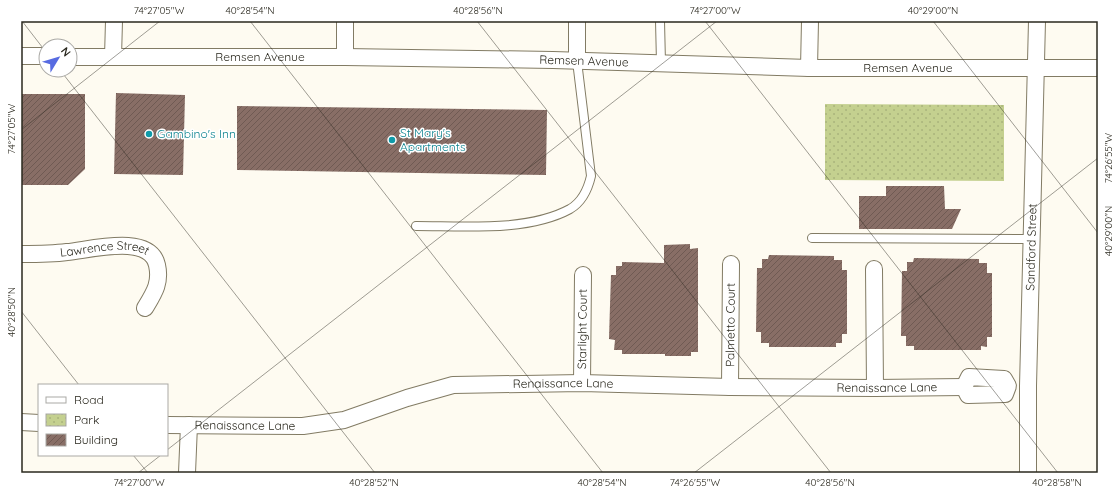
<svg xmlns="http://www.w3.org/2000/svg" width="1119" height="494" viewBox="0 0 1119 494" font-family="Quicksand,sans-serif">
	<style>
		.park { fill: url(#park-dots) }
		.building { fill: url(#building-hatch) }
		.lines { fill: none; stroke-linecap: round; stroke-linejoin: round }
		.lane-casing { stroke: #827b64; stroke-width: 10 }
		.street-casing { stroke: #827b64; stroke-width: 18 }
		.lane { stroke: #fff; stroke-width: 8 }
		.street { stroke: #fff; stroke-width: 16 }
		.ticks { fill: none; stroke: #2a281e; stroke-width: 1; stroke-opacity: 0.45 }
		.culture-dot { fill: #0f9aa8; stroke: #fff; stroke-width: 1.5 }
		.labels { text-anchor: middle; stroke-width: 3; stroke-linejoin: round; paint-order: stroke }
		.street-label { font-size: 12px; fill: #2a281e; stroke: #fff }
		.culture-label { font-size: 12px; fill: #0d838f; stroke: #fff; text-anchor: start }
		.neatline { fill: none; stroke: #2a281e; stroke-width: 1.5 }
		.ticks-label { font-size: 10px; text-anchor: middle; fill: #2a281e }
	</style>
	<defs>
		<pattern id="park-dots" width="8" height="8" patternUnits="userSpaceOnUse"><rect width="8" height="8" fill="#c4d08f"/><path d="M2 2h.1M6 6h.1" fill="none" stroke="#a9b37b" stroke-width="1.8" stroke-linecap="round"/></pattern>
		<pattern id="building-hatch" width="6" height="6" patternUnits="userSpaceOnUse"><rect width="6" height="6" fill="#886e66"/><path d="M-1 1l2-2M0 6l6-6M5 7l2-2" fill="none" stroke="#6f5a53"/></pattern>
	</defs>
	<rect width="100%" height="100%" fill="#fefbf1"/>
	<!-- park -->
	<path class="park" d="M 825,104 L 1004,105 L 1004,181 L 825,180 Z"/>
	<!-- building -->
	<g class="building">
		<path d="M 116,93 L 185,95 L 183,175 L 114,174 Z"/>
		<path d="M 22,94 L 85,94 L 85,169 L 68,185 L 22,185 Z"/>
		<path d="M 237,106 L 547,110 L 546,175 L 237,170 Z"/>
		<path d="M 886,186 L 944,186 L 945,209 L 961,209 L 952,229 L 859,229 L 859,196 L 886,196 Z"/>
		<path d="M 690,244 L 690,249 L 698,248 L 698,352 L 691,352 L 691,356 L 665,356 L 665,354 L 622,354 L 622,350 L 614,350 L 615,340 L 609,339 L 610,305 L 611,275 L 616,275 L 616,266 L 622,266 L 622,262 L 664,263 L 664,245 Z"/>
		<path d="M 769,255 L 834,256 L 834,260 L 842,260 L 842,270 L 847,270 L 847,334 L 842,334 L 842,343 L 836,343 L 836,347 L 769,347 L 769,343 L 761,343 L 761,332 L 756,332 L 757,268 L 762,268 L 762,259 L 768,259 Z"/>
		<path d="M 914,258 L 979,259 L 979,263 L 987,263 L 987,273 L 992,273 L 992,337 L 987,337 L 987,347 L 981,346 L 981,350 L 914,350 L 914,346 L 906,346 L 906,336 L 901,336 L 902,271 L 907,271 L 907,262 L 913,262 Z"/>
	</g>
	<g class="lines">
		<!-- lane casing -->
		<g class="lane-casing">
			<g id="lane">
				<path d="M 660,21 L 661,63"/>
				<path d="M 416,226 C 463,226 528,232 570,209 C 582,202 588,189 591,176 L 577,61"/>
				<path d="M 812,238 L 1032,239"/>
			</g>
		</g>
		<!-- street casing -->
		<g class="street-casing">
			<g id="street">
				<path d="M 21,56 L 46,56"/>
				<path id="s1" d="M 70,57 L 345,57 L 553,60 L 809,68 L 1098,68"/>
				<path d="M 113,57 L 114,21"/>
				<path d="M 345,57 L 345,21"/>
				<path d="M 577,61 L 577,21"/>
				<path d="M 809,68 L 810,21"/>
				<path id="s2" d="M 21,254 C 37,254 52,254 67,252 C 90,250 150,233 157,265 C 161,283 154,293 145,308"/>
				<path d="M 874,269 L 875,388"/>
				<path d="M 969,377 L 1004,379 L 1008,386 L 1005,394 L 968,395 L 964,387 Z"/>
				<path id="s3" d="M 582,383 L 583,275"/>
				<path id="s4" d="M 730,387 L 731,264"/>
				<path d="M 21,422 L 39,423"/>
				<path id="s5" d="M 167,425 L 303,426 L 344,420 L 407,398 L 453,385 L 582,383 L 730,387 L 875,388 L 964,387"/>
				<path d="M 187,473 L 189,425"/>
				<path id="s6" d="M 1028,473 L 1028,386 L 1037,21"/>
			</g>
		</g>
		<!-- lane -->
		<use href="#lane" class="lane"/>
		<!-- street -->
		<use href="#street" class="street"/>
	</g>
	<!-- ticks -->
	<path class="ticks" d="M 22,21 L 46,52M 250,21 L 603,473M 477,21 L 831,473M 705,21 L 1058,473M 933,21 L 1098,233M 60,70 L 375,473M 21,130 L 160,21M 21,311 L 79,385M 167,450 L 717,21M 133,455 L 148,473M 138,473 L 161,455M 694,473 L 1098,158"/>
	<!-- markers -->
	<g class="culture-dot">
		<circle cx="149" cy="134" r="4"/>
		<circle cx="392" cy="140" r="4"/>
	</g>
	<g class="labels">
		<!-- street labels -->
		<g class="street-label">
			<text dy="4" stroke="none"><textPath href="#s1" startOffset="190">Remsen Avenue</textPath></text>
			<text dy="4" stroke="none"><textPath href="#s1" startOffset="514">Remsen Avenue</textPath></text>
			<text dy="4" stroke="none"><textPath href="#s1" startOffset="838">Remsen Avenue</textPath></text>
			<text dy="4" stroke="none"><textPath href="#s6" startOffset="226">Sandford Street</textPath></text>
			<text dy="4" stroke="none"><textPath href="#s2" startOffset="84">Lawrence Street</textPath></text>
			<text dy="4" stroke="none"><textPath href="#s4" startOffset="62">Palmetto Court</textPath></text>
			<text dy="4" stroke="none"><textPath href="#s3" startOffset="54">Starlight Court</textPath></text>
			<text dy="4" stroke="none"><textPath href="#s5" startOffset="402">Renaissance Lane</textPath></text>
			<text dy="4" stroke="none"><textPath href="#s5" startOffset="726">Renaissance Lane</textPath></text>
			<text dy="4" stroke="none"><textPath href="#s5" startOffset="78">Renaissance Lane</textPath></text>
		</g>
		<!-- culture labels -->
		<g class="culture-label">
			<text x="400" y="137">St Mary's<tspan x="400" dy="14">Apartments</tspan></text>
			<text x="157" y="138">Gambino's Inn</text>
		</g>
	</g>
	<!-- border -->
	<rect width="1119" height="494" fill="none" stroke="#ffffff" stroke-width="44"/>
	<!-- legend -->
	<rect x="38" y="384" width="130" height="72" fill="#ffffff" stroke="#aaa9a5"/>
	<rect x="46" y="397" width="20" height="6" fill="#ffffff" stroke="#aaa9a5"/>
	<text x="74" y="404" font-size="12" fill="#2a281e">Road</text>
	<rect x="46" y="414" width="20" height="12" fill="url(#park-dots)" stroke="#aaa9a5"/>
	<text x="74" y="424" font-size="12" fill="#2a281e">Park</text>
	<rect x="46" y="434" width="20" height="12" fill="url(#building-hatch)" stroke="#aaa9a5"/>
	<text x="74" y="444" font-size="12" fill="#2a281e">Building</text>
	<!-- north arrow -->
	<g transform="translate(58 58) rotate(52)"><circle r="19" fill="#ffffff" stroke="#aaa9a5"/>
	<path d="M0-3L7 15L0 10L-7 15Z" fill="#576be1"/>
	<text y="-6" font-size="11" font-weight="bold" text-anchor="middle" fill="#2a281e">N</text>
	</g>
	<rect x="22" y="22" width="1075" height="450" class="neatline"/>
	<g class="ticks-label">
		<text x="159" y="14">74°27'05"W</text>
		<text x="250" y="14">40°28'54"N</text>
		<text x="478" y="14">40°28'56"N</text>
		<text x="715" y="14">74°27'00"W</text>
		<text x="933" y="14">40°29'00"N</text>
		<text transform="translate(11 129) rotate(-90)" y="4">74°27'05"W</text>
		<text transform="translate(1108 158) rotate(-90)" y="4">74°26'55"W</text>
		<text transform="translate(1108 231) rotate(-90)" y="4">40°29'00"N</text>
		<text transform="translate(11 312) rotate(-90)" y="4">40°28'50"N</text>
		<text x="139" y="486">74°27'00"W</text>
		<text x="374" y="486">40°28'52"N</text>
		<text x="602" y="486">40°28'54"N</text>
		<text x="695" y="486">74°26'55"W</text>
		<text x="830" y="486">40°28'56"N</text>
		<text x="1057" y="486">40°28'58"N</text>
	</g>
</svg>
